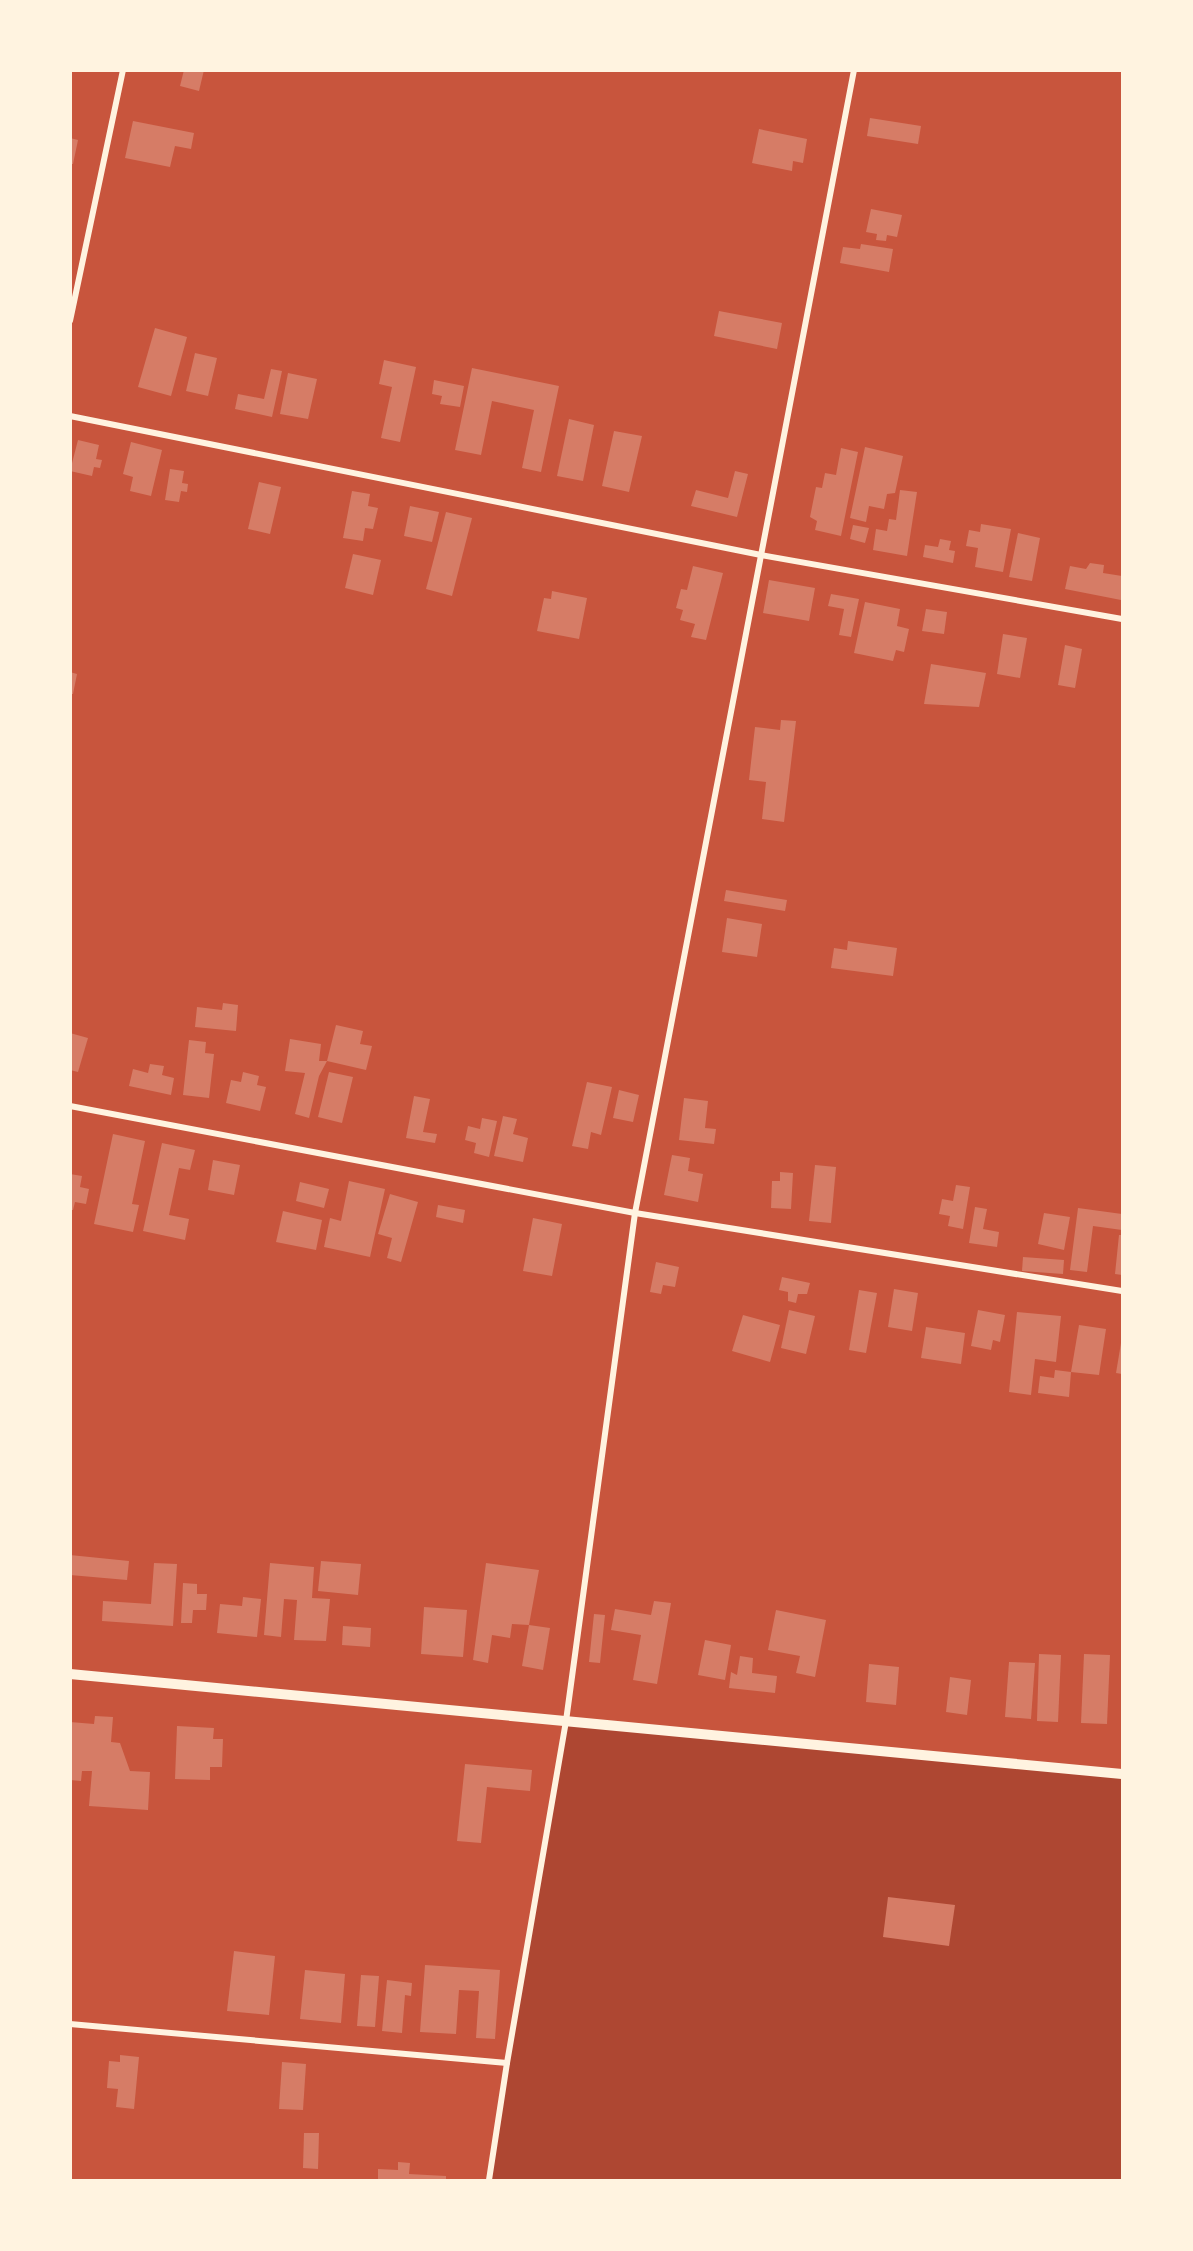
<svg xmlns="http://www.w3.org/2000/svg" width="1193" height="2251" viewBox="0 0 1193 2251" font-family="'Work Sans',sans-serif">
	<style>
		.green { fill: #ae4732 }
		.building { fill: #d67c66 }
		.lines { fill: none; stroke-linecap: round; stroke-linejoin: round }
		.minor { stroke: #fff3e0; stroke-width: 6 }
		.tertiary { stroke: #fff3e0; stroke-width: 10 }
	</style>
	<rect width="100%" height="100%" fill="#c8553d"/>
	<!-- green -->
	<path class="green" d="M 566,1721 L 1122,1774 L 1122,2180 L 489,2180 Z"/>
	<!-- building -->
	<g class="building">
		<path d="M 184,70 L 204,70 L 199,91 L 180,86 Z"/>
		<path d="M 870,118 L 921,126 L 918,144 L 867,136 Z"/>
		<path d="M 133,121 L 194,133 L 191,149 L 175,146 L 170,167 L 125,158 Z"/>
		<path d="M 759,129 L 807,139 L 803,163 L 793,161 L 792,171 L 752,163 Z"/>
		<path d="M 70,138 L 78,140 L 73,164 L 70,164 Z"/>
		<path d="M 871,209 L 902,215 L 897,237 L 887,235 L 886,241 L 876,240 L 877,234 L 866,232 Z"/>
		<path d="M 861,244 L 893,249 L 889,272 L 840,263 L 843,247 L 860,249 Z"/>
		<path d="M 719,311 L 782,323 L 777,349 L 714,336 Z"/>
		<path d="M 155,328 L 187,337 L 171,396 L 138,387 Z"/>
		<path d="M 195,353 L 217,358 L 208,396 L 186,391 Z"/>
		<path d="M 384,360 L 416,367 L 400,442 L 381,438 L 392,387 L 379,384 Z"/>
		<path d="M 472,368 L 559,386 L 541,472 L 522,468 L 534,410 L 492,401 L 481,455 L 455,450 Z"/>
		<path d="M 271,369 L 282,371 L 272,417 L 235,409 L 238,394 L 264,399 Z"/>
		<path d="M 288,373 L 317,379 L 308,419 L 280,414 Z"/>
		<path d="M 434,380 L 464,386 L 460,407 L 440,404 L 442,396 L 432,394 Z"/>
		<path d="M 569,419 L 594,425 L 583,481 L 557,476 Z"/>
		<path d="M 614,431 L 642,436 L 629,492 L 602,486 Z"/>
		<path d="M 78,440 L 99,445 L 96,459 L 102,460 L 100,468 L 94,467 L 92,476 L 70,471 Z"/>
		<path d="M 131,442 L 162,450 L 151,496 L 130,491 L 133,477 L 123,474 Z"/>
		<path d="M 865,447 L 903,456 L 895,493 L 887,494 L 884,509 L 869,506 L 866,522 L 850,518 Z"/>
		<path d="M 841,448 L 858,452 L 841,536 L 815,530 L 817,521 L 810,517 L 816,487 L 822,488 L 825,473 L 836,475 Z"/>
		<path d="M 170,469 L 184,471 L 182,483 L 188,484 L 187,492 L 181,491 L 179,502 L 165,500 Z"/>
		<path d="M 735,471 L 748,474 L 737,517 L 691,506 L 696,490 L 728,498 Z"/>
		<path d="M 259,482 L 281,487 L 270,534 L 248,529 Z"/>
		<path d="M 900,490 L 917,492 L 907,556 L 873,550 L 876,529 L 887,531 L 889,519 L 896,520 Z"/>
		<path d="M 352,491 L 370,494 L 368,506 L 378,508 L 373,529 L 365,528 L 363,541 L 343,538 Z"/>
		<path d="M 410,506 L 439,512 L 432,542 L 404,536 Z"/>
		<path d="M 446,512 L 472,518 L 452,596 L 426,589 Z"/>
		<path d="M 981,524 L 1011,529 L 1003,572 L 975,567 L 978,548 L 966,546 L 969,530 L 980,532 Z"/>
		<path d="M 853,525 L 869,528 L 865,543 L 850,539 Z"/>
		<path d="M 1018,533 L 1040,538 L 1032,581 L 1009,577 Z"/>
		<path d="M 940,539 L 951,541 L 949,550 L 955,551 L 953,563 L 923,557 L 925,545 L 938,547 Z"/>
		<path d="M 353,554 L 381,560 L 373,595 L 345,588 Z"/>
		<path d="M 1090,563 L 1104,565 L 1103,573 L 1122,576 L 1121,600 L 1065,589 L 1070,566 L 1086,569 Z"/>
		<path d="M 693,566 L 723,573 L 706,640 L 691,637 L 695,624 L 680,620 L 683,610 L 676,608 L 681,589 L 687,590 Z"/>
		<path d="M 769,580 L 815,588 L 809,621 L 763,613 Z"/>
		<path d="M 552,591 L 587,598 L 579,639 L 537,631 L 544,598 L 551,599 Z"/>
		<path d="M 831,594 L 859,599 L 851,637 L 839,635 L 844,609 L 828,606 Z"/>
		<path d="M 865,602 L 900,609 L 897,626 L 909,629 L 904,652 L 896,650 L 893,661 L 854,653 Z"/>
		<path d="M 926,609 L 947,612 L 944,634 L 922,631 Z"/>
		<path d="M 1003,634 L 1027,638 L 1020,678 L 997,674 Z"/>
		<path d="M 1065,645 L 1082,649 L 1075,688 L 1058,685 Z"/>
		<path d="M 931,664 L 986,673 L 979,707 L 924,704 Z"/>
		<path d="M 70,672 L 77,674 L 73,694 L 70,694 Z"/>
		<path d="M 781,720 L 796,721 L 784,822 L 762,819 L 766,782 L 749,780 L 755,727 L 780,730 Z"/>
		<path d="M 726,890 L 787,900 L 785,911 L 724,901 Z"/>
		<path d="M 727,918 L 762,924 L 757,957 L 722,952 Z"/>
		<path d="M 848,941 L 897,948 L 893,976 L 831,968 L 834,948 L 847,950 Z"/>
		<path d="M 223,1003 L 238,1005 L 236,1031 L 195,1027 L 197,1007 L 222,1010 Z"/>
		<path d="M 336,1025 L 363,1031 L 360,1044 L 372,1046 L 366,1070 L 327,1061 Z"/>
		<path d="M 70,1033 L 88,1038 L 78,1072 L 70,1070 Z"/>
		<path d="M 290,1039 L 321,1044 L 319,1061 L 327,1061 L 319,1076 L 309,1118 L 295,1114 L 305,1073 L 285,1071 Z"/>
		<path d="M 189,1040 L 206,1042 L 205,1053 L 214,1054 L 209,1098 L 183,1095 Z"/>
		<path d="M 150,1064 L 164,1066 L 162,1075 L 174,1078 L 171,1095 L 129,1086 L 133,1069 L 148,1073 Z"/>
		<path d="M 243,1072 L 259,1076 L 257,1085 L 266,1087 L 260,1111 L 226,1103 L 231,1080 L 241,1082 Z"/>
		<path d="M 329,1072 L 353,1077 L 342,1123 L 318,1117 Z"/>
		<path d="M 587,1082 L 612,1087 L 601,1135 L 591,1132 L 588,1149 L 572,1146 Z"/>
		<path d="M 619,1090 L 639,1095 L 633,1122 L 613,1118 Z"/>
		<path d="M 414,1096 L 430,1099 L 423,1132 L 437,1134 L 435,1143 L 406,1138 Z"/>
		<path d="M 684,1098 L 708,1101 L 705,1128 L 716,1129 L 714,1144 L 679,1140 Z"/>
		<path d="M 503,1116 L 517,1119 L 513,1134 L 528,1138 L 523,1162 L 494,1156 Z"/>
		<path d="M 482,1118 L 497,1121 L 489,1157 L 474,1153 L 476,1143 L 465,1140 L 468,1126 L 480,1129 Z"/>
		<path d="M 113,1134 L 145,1141 L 132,1204 L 139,1205 L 133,1232 L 94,1224 Z"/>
		<path d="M 162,1143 L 195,1150 L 190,1170 L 179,1168 L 169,1215 L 189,1219 L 185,1240 L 143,1231 Z"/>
		<path d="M 672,1155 L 690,1158 L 688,1171 L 703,1174 L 698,1202 L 664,1195 Z"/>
		<path d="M 213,1160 L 240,1165 L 234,1195 L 208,1190 Z"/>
		<path d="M 815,1165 L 836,1167 L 831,1223 L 809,1221 Z"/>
		<path d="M 780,1172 L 793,1173 L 791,1209 L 771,1208 L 772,1181 L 780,1181 Z"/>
		<path d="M 70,1174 L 82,1176 L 80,1187 L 89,1189 L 86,1204 L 75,1202 L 73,1210 L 70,1210 Z"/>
		<path d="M 349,1181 L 385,1189 L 370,1257 L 324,1247 L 330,1218 L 341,1221 Z"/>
		<path d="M 300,1182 L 329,1189 L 324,1208 L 296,1201 Z"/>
		<path d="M 956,1185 L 970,1187 L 963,1229 L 948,1226 L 950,1216 L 939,1214 L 942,1199 L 953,1201 Z"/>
		<path d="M 390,1194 L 418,1202 L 401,1262 L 387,1258 L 392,1238 L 378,1234 Z"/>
		<path d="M 438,1205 L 465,1210 L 463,1223 L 436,1217 Z"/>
		<path d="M 975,1207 L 987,1209 L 983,1229 L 999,1232 L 997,1247 L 969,1243 Z"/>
		<path d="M 1078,1208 L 1122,1214 L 1122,1230 L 1093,1226 L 1087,1272 L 1070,1270 Z"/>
		<path d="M 283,1211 L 322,1220 L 316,1250 L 276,1242 Z"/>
		<path d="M 1044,1213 L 1070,1217 L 1064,1250 L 1038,1244 Z"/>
		<path d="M 533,1218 L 562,1224 L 552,1276 L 523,1271 Z"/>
		<path d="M 1119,1235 L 1122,1235 L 1122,1275 L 1115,1274 Z"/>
		<path d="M 1023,1257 L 1064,1260 L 1063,1274 L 1022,1271 Z"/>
		<path d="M 656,1262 L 679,1267 L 675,1287 L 663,1285 L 661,1294 L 650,1292 Z"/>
		<path d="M 782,1277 L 810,1283 L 807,1294 L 798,1294 L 796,1303 L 788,1301 L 788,1292 L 779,1290 Z"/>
		<path d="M 894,1289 L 918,1293 L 912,1331 L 888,1327 Z"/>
		<path d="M 859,1290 L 877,1293 L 866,1353 L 849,1350 Z"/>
		<path d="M 789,1310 L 815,1316 L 806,1354 L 781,1348 Z"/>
		<path d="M 978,1310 L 1005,1315 L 1000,1342 L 993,1340 L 991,1350 L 971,1346 Z"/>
		<path d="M 1017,1312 L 1061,1316 L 1056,1362 L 1035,1359 L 1031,1395 L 1009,1392 Z"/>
		<path d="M 743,1315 L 780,1325 L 770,1362 L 732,1351 Z"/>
		<path d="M 1079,1325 L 1106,1329 L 1099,1375 L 1071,1372 Z"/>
		<path d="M 926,1327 L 965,1333 L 961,1364 L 921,1358 Z"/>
		<path d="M 1121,1343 L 1122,1343 L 1122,1374 L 1116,1373 Z"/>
		<path d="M 1055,1370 L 1071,1372 L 1069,1397 L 1038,1393 L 1040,1376 L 1054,1378 Z"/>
		<path d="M 70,1555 L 129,1561 L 127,1580 L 70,1575 Z"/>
		<path d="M 321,1561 L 361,1564 L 358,1595 L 318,1591 Z"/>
		<path d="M 154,1563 L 177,1564 L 173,1626 L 102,1621 L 103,1601 L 151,1604 Z"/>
		<path d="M 270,1563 L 314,1567 L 312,1598 L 330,1599 L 326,1641 L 294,1640 L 297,1600 L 284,1599 L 281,1637 L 264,1635 Z"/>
		<path d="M 486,1563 L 539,1570 L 529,1625 L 512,1624 L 510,1638 L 492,1635 L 488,1663 L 473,1660 Z"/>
		<path d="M 183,1583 L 197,1584 L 197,1594 L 207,1594 L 206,1610 L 193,1610 L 192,1623 L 181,1623 Z"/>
		<path d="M 243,1597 L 261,1599 L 257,1637 L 217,1633 L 220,1604 L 242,1606 Z"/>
		<path d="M 654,1601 L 671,1603 L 657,1684 L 633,1680 L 641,1635 L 611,1630 L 615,1609 L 651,1615 Z"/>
		<path d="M 424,1607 L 467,1610 L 463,1657 L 421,1654 Z"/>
		<path d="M 776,1610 L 826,1620 L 815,1677 L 796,1673 L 800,1656 L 768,1650 Z"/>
		<path d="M 594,1614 L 605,1615 L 600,1663 L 589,1662 Z"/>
		<path d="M 529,1625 L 550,1628 L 543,1670 L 522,1666 Z"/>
		<path d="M 343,1626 L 371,1628 L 370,1647 L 342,1645 Z"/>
		<path d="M 705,1640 L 731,1645 L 725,1680 L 698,1675 Z"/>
		<path d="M 1039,1654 L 1061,1655 L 1058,1722 L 1037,1721 Z"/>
		<path d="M 1084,1654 L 1110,1655 L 1107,1724 L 1081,1723 Z"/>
		<path d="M 740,1656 L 753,1658 L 752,1673 L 777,1676 L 775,1693 L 729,1688 L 731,1672 L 737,1675 Z"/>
		<path d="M 1009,1662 L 1035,1663 L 1031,1719 L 1005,1717 Z"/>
		<path d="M 869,1664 L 899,1667 L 896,1705 L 866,1702 Z"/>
		<path d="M 950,1677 L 971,1680 L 967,1715 L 946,1712 Z"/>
		<path d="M 95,1716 L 113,1717 L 111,1742 L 120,1743 L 130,1771 L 150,1772 L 148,1810 L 89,1806 L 92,1771 L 82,1771 L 81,1781 L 70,1780 L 70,1722 L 94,1724 Z"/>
		<path d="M 177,1726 L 214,1728 L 213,1739 L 223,1739 L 222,1767 L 210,1767 L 210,1780 L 175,1779 Z"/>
		<path d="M 465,1764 L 532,1770 L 530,1791 L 487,1787 L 481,1843 L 457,1841 Z"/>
		<path d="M 888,1897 L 955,1905 L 949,1946 L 883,1937 Z"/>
		<path d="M 234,1951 L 275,1956 L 269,2015 L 227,2011 Z"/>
		<path d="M 425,1965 L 500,1970 L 495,2039 L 476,2038 L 479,1991 L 459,1990 L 456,2034 L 420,2032 Z"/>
		<path d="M 305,1970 L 345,1974 L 341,2023 L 300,2019 Z"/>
		<path d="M 361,1975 L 379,1976 L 375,2027 L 357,2026 Z"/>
		<path d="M 387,1980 L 412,1983 L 411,1996 L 405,1995 L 402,2033 L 382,2031 Z"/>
		<path d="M 120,2055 L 139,2057 L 134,2109 L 116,2107 L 118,2089 L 107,2088 L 109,2061 L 120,2062 Z"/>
		<path d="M 282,2062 L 306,2064 L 303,2110 L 279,2109 Z"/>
		<path d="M 304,2133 L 319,2133 L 318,2169 L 303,2168 Z"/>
		<path d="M 398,2162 L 410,2163 L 409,2174 L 446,2176 L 446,2180 L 378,2180 L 378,2169 L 398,2170 Z"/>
	</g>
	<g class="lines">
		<!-- minor -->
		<g class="minor">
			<path d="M 70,321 L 123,70"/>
			<path d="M 70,416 L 761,555 L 1122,619"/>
			<path d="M 70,1106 L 635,1213 L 1122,1291"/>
			<path d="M 70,2024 L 507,2063"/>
			<path d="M 489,2180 L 507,2063 L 566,1721 L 635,1213 L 854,70"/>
		</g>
		<!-- tertiary -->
		<path class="tertiary" d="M 70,1674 L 1122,1774"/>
	</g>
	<!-- border -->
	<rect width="1193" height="2251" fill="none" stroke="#fff3e0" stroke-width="144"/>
</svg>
